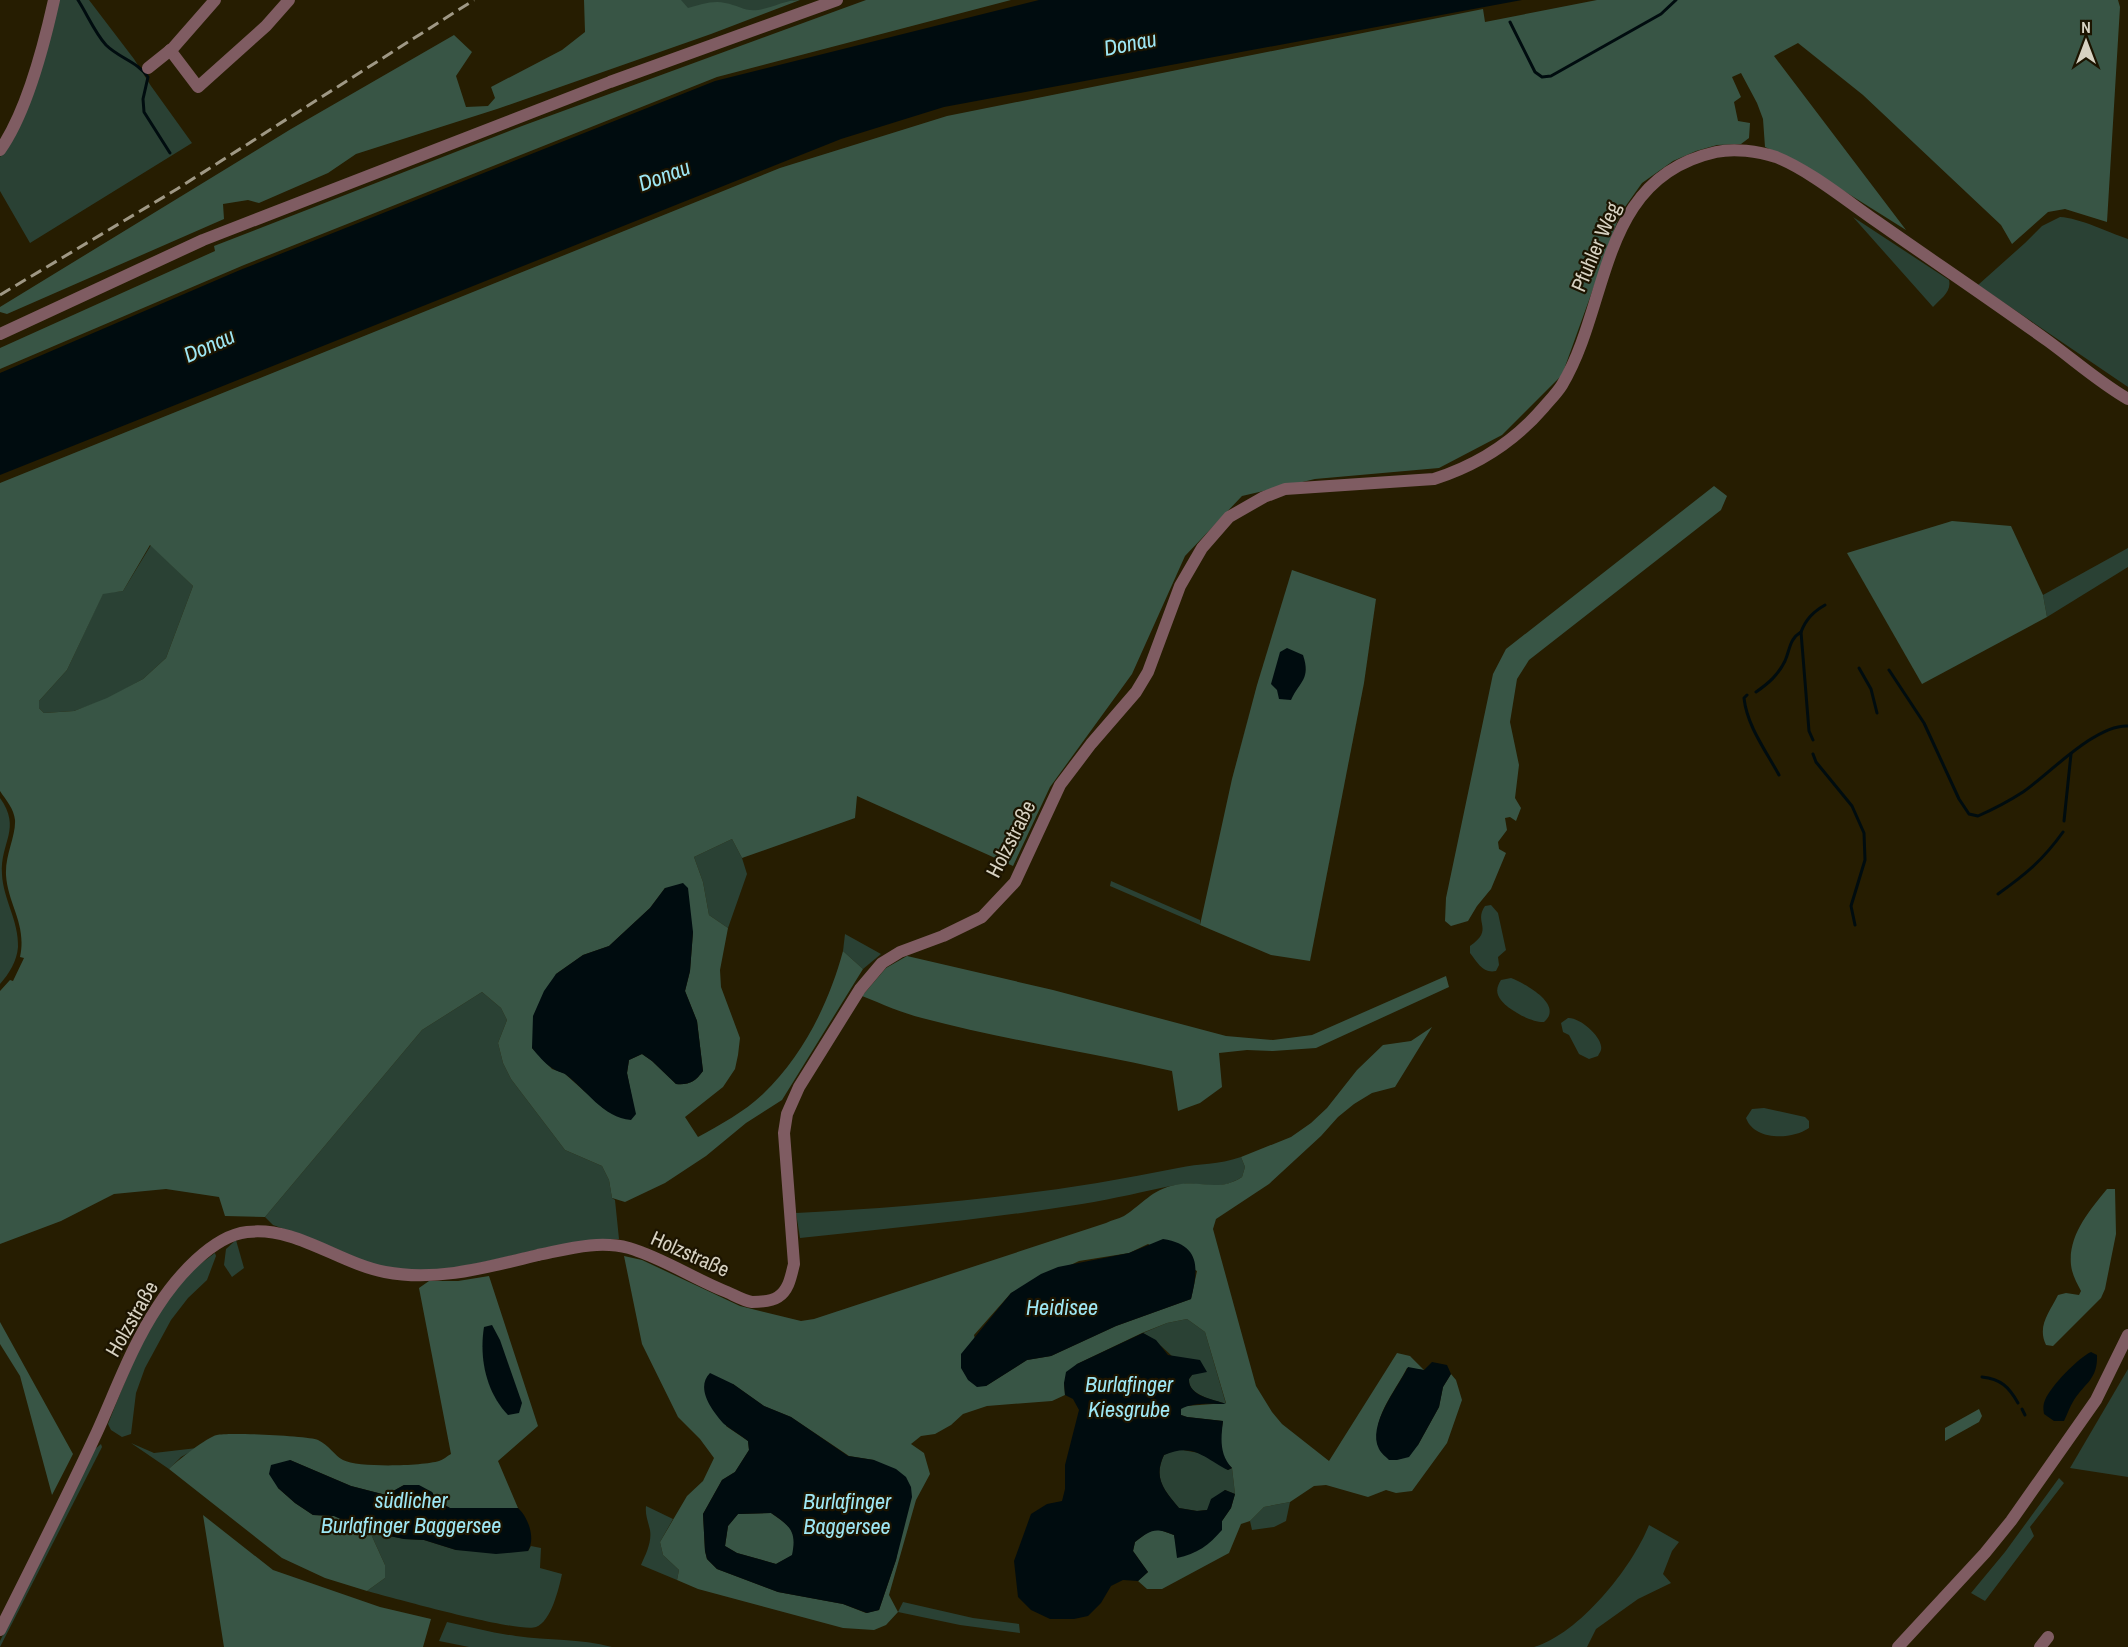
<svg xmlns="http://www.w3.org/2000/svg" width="2128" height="1647" viewBox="0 0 2128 1647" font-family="'Archivo Narrow',sans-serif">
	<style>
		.green { fill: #2a4134 }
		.forest { fill: #385545; fill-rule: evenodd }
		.water { fill: #000c0f; fill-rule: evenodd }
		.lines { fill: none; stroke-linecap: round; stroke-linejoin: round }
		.stream { stroke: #000c0f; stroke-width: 3 }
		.minor { stroke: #7f5c62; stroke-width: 12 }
		.tertiary { stroke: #7f5c62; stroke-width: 12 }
		.rail { stroke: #9f9885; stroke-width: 3; stroke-dasharray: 12 6; stroke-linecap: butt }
		.labels { text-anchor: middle; stroke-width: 4.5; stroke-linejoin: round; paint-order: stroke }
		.street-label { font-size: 21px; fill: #d7d2c2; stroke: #1c1400 }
		.water-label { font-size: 22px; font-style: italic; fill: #9ee7f4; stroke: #1c1400 }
	</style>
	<rect width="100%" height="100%" fill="#261d01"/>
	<!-- green -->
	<g class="green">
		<path d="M 58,0 L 89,0 L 134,59 L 151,86 L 192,143 L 30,243 L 0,191 L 0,157 L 14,138 Z"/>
		<path d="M 678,0 L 795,0 L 711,32 Z"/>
		<path d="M 1853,217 L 1949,280 C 1952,292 1940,299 1933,307 Z"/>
		<path d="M 2060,217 C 2080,218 2107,232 2128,239 L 2128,387 L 1978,285 L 2025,243 L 2042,226 Z"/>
		<path d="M 151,545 L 193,586 L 166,658 L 143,679 L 107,699 L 74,711 L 44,713 L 39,708 L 39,701 L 67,670 L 103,593 L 123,591 Z"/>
		<path d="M 2128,548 L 2128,567 L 2047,617 L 2043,595 Z"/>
		<path d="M 0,798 C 22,829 0,842 2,874 C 3,899 19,921 18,947 C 17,961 9,974 0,984 Z"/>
		<path d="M 732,839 L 742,858 L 747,874 L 728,928 L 709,915 L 703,882 L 694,857 Z"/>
		<path d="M 1111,881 L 1200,920 L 1200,925 L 1110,886 Z"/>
		<path d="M 1491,905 L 1498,913 L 1506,950 L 1498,957 L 1499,965 L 1496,971 C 1483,974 1477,962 1470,953 L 1470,946 C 1495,929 1473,923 1485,906 Z"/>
		<path d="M 845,934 L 881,954 L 863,969 L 843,951 Z"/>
		<path d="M 1511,978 C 1526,984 1564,1005 1544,1022 C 1531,1023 1502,1007 1498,995 C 1496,989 1498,985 1501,980 Z"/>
		<path d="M 482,992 L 501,1008 L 507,1020 L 498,1043 L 503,1063 L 511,1079 L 565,1150 L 602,1166 L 609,1180 L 612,1198 L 615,1200 L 619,1239 C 544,1238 474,1276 398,1270 C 378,1268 359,1259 341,1252 C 318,1243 296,1233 273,1225 L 265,1217 L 422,1030 Z"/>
		<path d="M 1568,1018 C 1579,1017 1600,1035 1601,1046 C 1602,1050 1600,1052 1598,1056 L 1589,1059 L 1579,1054 L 1569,1035 L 1563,1032 L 1561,1023 Z"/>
		<path d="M 1764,1108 L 1805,1117 L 1809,1121 L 1809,1128 C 1792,1140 1754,1141 1746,1118 L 1752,1109 Z"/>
		<path d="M 1241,1157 L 1245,1167 L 1242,1177 C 1217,1193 1203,1180 1176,1185 C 1145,1191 1114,1199 1082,1204 C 988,1219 894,1228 800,1238 L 796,1213 C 924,1207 1052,1194 1178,1168 C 1200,1163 1218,1165 1241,1157 Z"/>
		<path d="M 236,1240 L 244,1268 L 232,1277 L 224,1265 L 226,1249 Z"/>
		<path d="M 215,1253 L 216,1256 L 207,1280 L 188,1298 L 171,1320 L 145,1368 L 136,1393 L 131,1434 L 122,1437 L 111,1430 L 108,1424 C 129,1372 150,1314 189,1273 C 197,1266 206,1260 215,1253 Z"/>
		<path d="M 1187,1319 L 1205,1332 L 1226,1404 C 1213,1399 1188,1396 1189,1379 L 1192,1375 C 1176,1361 1161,1343 1143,1333 L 1167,1323 Z"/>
		<path d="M 2128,1369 L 2128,1477 L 2070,1468 Z"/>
		<path d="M 131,1443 L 154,1453 L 197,1448 L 181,1457 L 169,1469 Z"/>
		<path d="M 101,1444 L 102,1447 L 0,1647 L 0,1641 L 94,1450 Z"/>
		<path d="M 1177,1449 L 1199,1453 L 1210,1458 L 1228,1470 L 1232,1468 L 1235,1494 L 1225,1490 L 1207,1510 L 1197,1511 L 1179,1508 C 1164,1490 1153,1478 1164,1455 Z"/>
		<path d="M 2059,1478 L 2064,1483 L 2030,1527 L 2034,1536 L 1985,1601 L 1971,1593 L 2005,1552 Z"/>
		<path d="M 1290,1502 L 1286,1521 L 1274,1527 L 1252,1530 L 1250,1521 L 1264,1507 Z"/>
		<path d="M 646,1506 L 673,1519 L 660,1542 L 663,1555 L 679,1570 L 677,1580 L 641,1565 C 646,1554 652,1542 650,1530 C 648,1521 645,1515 646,1506 Z"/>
		<path d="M 1649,1525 L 1679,1542 L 1672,1551 L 1663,1574 L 1671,1583 L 1638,1599 L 1596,1629 L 1587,1647 L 1534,1647 C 1579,1634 1632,1568 1649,1525 Z"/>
		<path d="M 370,1532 L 404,1539 L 424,1540 L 456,1550 L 528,1551 L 531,1546 L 541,1548 L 540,1568 L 562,1574 C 559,1588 551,1622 536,1627 C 517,1633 394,1598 367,1591 L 385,1578 L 385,1565 Z"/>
		<path d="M 903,1602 L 973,1618 L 1019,1624 L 1020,1633 L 960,1625 L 898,1612 Z"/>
		<path d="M 447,1622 C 470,1627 493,1633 516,1636 C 548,1641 580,1638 612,1647 L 469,1647 L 439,1641 Z"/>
	</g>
	<!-- forest -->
	<g class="forest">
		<path d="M 584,0 L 681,0 L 688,8 C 700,5 713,0 725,3 C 738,5 745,12 758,10 C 772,8 785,0 800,0 L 711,34 L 497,109 L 356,154 L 328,173 L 259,203 L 248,200 L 223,204 L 224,219 L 7,314 L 0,312 L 0,307 L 291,129 L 454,35 L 472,52 L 456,76 L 466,107 L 488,106 L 495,98 L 491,87 L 562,50 L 585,32 Z"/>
		<path d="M 866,0 L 1011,0 L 717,77 L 244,265 L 0,369 L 0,348 L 215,251 L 214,246 L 522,126 Z"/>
		<path d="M 1597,0 L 2118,0 L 2120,7 L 2107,222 L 2065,209 L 2048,212 L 2012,244 L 2001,225 L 1863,95 L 1798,43 L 1774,56 L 1906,230 L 1801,164 L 1765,147 L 1763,119 L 1757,103 L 1741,73 L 1732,77 L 1741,97 L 1734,102 L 1738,121 L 1750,123 L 1749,138 L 1741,144 L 1717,145 L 1696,151 L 1673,161 L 1642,183 L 1620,214 L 1562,375 L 1502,435 L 1439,468 L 1315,479 L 1242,496 L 1185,556 L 1132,674 L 1050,787 L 1013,866 L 857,796 L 855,818 L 742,858 L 732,839 L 694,857 L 703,882 L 709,915 L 728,928 L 720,970 L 721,987 L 740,1038 L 738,1055 L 735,1069 L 723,1087 L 685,1117 L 698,1137 C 720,1125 744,1112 763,1094 C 803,1056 829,1003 843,951 L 863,969 L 782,1100 L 746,1123 L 706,1156 L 665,1183 L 625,1202 L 612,1198 L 609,1180 L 602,1166 L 565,1150 L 511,1079 L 503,1063 L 498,1043 L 507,1020 L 501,1008 L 482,992 L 422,1030 L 265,1217 L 225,1216 L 219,1197 L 166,1189 L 114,1194 L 61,1221 L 0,1244 L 0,991 L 10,980 L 13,981 L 24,958 L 20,957 C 27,924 8,905 6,875 C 5,855 16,836 15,820 C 14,809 6,800 0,791 L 0,483 L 780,168 L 947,116 L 1483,9 L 1485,22 ZM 150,545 L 193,586 L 166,658 L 143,679 L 107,698 L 74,711 L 44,713 L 39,708 L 39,701 L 67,670 L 103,594 L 123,591 ZM 665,888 L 693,932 L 690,971 L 685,991 L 697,1021 L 703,1071 C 695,1082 689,1085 676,1084 L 652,1061 L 642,1054 L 629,1060 L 627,1073 L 635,1114 L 603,1108 L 564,1073 L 552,1069 L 532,1048 L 556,974 L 583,955 L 609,946 L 650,908 Z"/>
		<path d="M 1714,486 L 1727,496 L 1721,510 L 1529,660 L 1517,679 L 1510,722 L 1519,765 L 1515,798 L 1521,808 L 1516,821 L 1510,817 L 1505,818 L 1507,830 L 1498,842 L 1499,849 L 1506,853 L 1491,889 L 1477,906 L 1468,921 L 1451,926 L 1445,921 L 1446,898 L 1493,674 L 1506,649 Z"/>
		<path d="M 1952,521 L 2011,526 L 2043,595 L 2047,617 L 1922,684 L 1847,553 Z"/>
		<path d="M 1292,570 L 1376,599 L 1364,683 L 1310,961 L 1271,955 L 1200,925 L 1232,779 L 1257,685 Z"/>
		<path d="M 907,956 L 1053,990 L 1226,1036 L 1273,1040 L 1312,1035 L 1446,976 L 1449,987 L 1316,1048 L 1273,1051 L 1247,1050 L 1219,1053 L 1222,1087 L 1200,1103 L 1178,1111 L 1172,1071 C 1089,1052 1004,1040 922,1018 C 902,1013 882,1004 862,996 L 886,968 Z"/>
		<path d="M 1432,1027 L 1395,1087 L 1372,1093 L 1354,1104 L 1338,1117 L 1321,1136 L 1269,1184 L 1216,1219 L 1213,1229 L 1256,1386 L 1272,1412 L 1282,1424 L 1329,1461 L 1397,1353 L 1410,1356 L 1424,1370 L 1407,1368 C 1393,1396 1360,1431 1389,1459 L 1418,1445 L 1439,1407 L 1443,1387 L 1451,1374 L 1456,1380 L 1462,1400 L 1447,1443 L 1412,1491 L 1396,1493 L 1386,1490 L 1368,1497 L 1326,1485 L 1314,1486 L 1290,1502 L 1264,1507 L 1250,1521 L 1241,1524 L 1229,1553 L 1162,1589 L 1147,1589 L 1138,1581 L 1148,1572 L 1133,1551 L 1135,1542 L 1148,1532 L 1157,1529 L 1174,1535 L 1176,1543 L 1222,1521 L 1231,1508 L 1235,1494 L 1232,1468 L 1224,1460 L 1220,1440 L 1223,1421 L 1187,1417 L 1181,1415 L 1181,1408 L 1186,1406 L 1226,1403 L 1205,1332 L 1187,1319 L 1167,1323 L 1142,1333 L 1077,1364 L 1064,1383 L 1065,1395 L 1052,1401 L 987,1406 L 963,1414 L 951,1425 L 935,1434 L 921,1436 L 911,1444 L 924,1453 L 930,1474 L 916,1500 L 889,1595 L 898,1612 L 886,1625 L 874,1630 L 843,1628 L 698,1589 L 677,1580 L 679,1570 L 663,1555 L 660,1542 L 687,1496 L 703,1481 L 714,1458 L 700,1439 L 678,1417 L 642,1344 L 624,1256 L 642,1260 L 740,1306 L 801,1321 L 814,1319 L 1106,1223 C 1112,1220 1118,1219 1124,1216 C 1143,1204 1151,1190 1175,1185 C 1202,1179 1217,1193 1242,1177 L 1245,1167 L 1241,1157 L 1291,1137 L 1311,1123 L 1327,1108 L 1357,1070 L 1383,1045 L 1411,1041 ZM 1148,1244 L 1197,1271 L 1191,1299 L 1116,1326 L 1051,1356 L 1027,1360 L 986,1386 L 974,1335 L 1011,1293 L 1079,1261 L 1129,1253 ZM 733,1384 L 764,1406 L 791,1417 L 849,1456 L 874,1460 L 901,1533 L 896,1560 L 879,1610 L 866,1613 L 843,1604 L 778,1592 L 717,1569 L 707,1559 L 705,1551 L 703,1514 L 722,1480 L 735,1472 L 749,1450 L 748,1441 L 726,1426 Z"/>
		<path d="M 2107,1189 L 2115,1189 L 2116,1234 L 2105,1289 L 2101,1298 L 2053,1346 L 2046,1345 C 2037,1326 2049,1313 2058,1295 L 2066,1293 L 2079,1295 L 2081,1291 C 2077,1283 2072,1275 2071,1265 C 2068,1235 2090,1210 2107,1189 Z"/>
		<path d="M 489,1276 L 538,1426 L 498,1461 L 518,1508 L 450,1508 L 437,1501 L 432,1492 L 404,1485 L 386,1495 L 351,1486 L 290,1460 L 278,1488 L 295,1503 L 313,1515 L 334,1516 L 370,1532 L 385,1565 L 385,1578 L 367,1591 L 325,1578 L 282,1558 L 169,1469 C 177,1461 207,1437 217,1435 C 227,1432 309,1436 318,1440 C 329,1445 335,1456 343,1460 C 358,1468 423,1466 439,1461 C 443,1460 447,1456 451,1454 L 419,1288 L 429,1281 L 458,1281 Z"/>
		<path d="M 0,1322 L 73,1454 L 52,1495 L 20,1376 L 0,1344 Z"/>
		<path d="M 1979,1409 L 1982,1416 L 1979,1422 L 1945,1441 L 1945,1428 Z"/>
		<path d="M 771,1513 C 791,1527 797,1530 793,1555 L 776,1564 L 737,1553 L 725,1546 L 728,1526 L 738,1514 Z"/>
		<path d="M 203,1515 L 273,1570 L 380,1607 L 431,1619 L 423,1647 L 224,1647 Z"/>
	</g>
	<!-- water -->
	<g class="water">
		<path d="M 1039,0 L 1522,0 L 944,107 L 841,139 L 0,475 L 0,373 L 240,270 L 715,81 Z"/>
		<path d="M 1287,648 L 1303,655 C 1311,679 1300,681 1291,700 L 1279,699 L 1277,690 L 1271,684 L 1280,652 Z"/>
		<path d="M 683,883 L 688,888 L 693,932 L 690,971 L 685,991 L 697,1021 L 703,1071 C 695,1082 689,1085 676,1084 L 652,1061 L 642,1054 L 629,1060 L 627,1073 L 636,1114 L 631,1120 C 603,1118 586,1089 565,1074 C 561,1072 556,1071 552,1068 C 544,1063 538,1055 532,1048 L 533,1016 L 544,991 L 556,974 L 583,955 L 609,946 L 650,908 L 665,888 Z"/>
		<path d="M 1163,1239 C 1200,1245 1199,1267 1191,1299 L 1116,1326 L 1051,1356 L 1027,1360 L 986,1386 L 977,1387 L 968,1380 L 961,1368 L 961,1354 L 1011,1293 L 1041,1274 L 1058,1267 L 1129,1253 Z"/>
		<path d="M 492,1325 L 500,1340 L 522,1403 L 519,1413 L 508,1415 C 486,1392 479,1358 484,1327 Z"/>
		<path d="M 1143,1333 L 1156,1340 L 1168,1355 L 1200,1360 L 1207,1372 L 1192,1375 L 1189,1379 C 1188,1396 1213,1399 1226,1404 C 1212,1404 1193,1402 1181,1409 L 1181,1415 L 1187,1417 L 1223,1421 C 1221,1438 1219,1454 1232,1468 L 1228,1470 C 1204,1458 1193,1442 1164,1455 C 1153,1478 1164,1490 1179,1508 L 1197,1511 L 1207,1510 L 1211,1499 L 1225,1490 L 1235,1494 L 1231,1508 L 1222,1521 L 1222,1530 C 1209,1545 1197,1554 1177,1558 L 1174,1535 C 1154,1527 1151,1530 1135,1542 L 1133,1551 L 1148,1572 L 1138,1581 L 1123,1580 L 1111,1586 L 1101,1603 L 1088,1616 L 1074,1619 L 1050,1619 L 1031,1610 L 1018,1597 L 1014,1561 L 1031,1514 L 1047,1504 L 1062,1501 L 1065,1489 L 1065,1465 L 1079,1410 L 1073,1399 L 1065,1395 L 1064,1383 L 1066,1372 L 1077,1364 Z"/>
		<path d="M 2091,1352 L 2097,1355 C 2098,1379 2085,1383 2074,1400 C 2070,1406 2067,1415 2064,1421 L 2054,1421 L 2044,1414 C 2043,1409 2043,1404 2045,1400 C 2051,1386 2078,1358 2091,1352 Z"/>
		<path d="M 1432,1362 L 1447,1365 L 1451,1374 L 1443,1387 L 1439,1407 L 1418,1445 L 1409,1457 L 1397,1460 L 1389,1460 C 1386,1457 1381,1453 1379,1449 C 1367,1425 1397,1389 1408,1367 L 1424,1370 Z"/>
		<path d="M 710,1373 L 733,1384 L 764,1406 L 791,1417 L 848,1456 L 874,1460 L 896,1469 L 906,1477 L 911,1487 L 912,1497 L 896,1560 L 879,1610 L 867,1613 L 843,1604 L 778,1592 L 717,1569 L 707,1559 L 705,1551 L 703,1514 L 722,1480 L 735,1472 L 749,1450 L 748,1441 C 741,1435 731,1430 724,1424 C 712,1411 695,1388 710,1373 ZM 771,1513 C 790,1526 797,1531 792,1555 L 776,1564 L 737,1553 L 725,1546 L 728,1526 L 738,1514 Z"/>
		<path d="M 290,1460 L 351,1486 L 386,1495 L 404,1485 L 419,1485 L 432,1492 L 437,1501 L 450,1508 L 518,1508 C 528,1517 536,1538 528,1551 L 496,1554 L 456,1550 L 424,1540 L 404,1539 L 370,1532 L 334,1516 L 313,1515 L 295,1503 L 278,1488 L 269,1474 L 271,1465 Z"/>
	</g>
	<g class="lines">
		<!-- stream -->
		<g class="stream">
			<path d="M 78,0 C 87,14 95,33 106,45 C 119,58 138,62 148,77 L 143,99 L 144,112 L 170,153"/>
			<path d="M 1510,22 L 1535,72 L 1542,77 L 1551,76 L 1661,14 L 1676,0"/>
			<path d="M 1859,668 L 1871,689 L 1877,713"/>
			<path d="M 1889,670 L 1924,723 L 1959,799 L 1969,814 L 1978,816 C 1994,809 2009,801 2023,792 C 2049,774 2096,724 2128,726"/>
			<path d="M 1756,692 C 1769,683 1778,675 1785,661 C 1790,650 1789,639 1801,632"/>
			<path d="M 1747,695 L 1744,698 C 1747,726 1766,751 1779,775"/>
			<path d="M 1813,740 L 1809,731 L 1801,632 C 1806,619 1813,612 1825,605"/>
			<path d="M 1813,754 L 1816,762 L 1852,806 L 1864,833 L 1865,860 L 1851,906 L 1855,925"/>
			<path d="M 2064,821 L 2071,754"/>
			<path d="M 1998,894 C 2026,874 2043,860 2063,832"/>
			<path d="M 1982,1377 C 2001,1379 2009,1387 2018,1403"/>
			<path d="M 2022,1409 L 2025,1415"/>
		</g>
		<!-- minor -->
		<g class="minor">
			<path d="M 170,50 L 198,87 L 266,26 L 289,0"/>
			<path d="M 148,68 L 173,48 L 215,0"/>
			<path d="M 0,150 C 27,112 44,45 54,0"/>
			<path d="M 2040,1647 L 2048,1637"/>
		</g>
		<!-- tertiary -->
		<g class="tertiary">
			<path d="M 0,334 L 203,240 L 610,82 L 837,0"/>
			<path d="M 0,1630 C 33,1564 66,1499 97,1432 C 116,1390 132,1345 158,1306 C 176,1278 212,1236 247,1232 C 296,1226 338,1263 385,1272 C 437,1282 488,1267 538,1255 C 568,1249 598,1240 629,1248 C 663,1258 694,1279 727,1292 C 734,1295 744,1301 752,1302 C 759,1302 772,1301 778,1297 C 789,1290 791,1276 794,1264 L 784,1133 L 787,1114 L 799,1087 L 860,989 L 882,963 L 900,952 L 943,936 L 982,917 L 1015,882 L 1060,785 L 1091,744 L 1136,692 L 1148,672 L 1180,586 L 1202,548 L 1229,517 L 1264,497 L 1285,489 L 1434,479 C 1478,465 1514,442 1544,407 C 1550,400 1557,393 1562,385 C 1611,303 1598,178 1716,152 C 1734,148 1758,151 1776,157 C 1809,170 1847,201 1876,221 C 1933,261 1991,300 2048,341 C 2074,360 2100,383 2128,399"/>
			<path d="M 1898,1647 L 1985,1553 L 2011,1521 L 2096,1400 L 2128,1335"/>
		</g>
		<!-- rail -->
		<path class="rail" d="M 0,295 L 177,189 L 474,0"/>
	</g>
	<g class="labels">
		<!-- street labels -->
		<g class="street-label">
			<text transform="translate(1596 247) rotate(-67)" y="7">Pfuhler Weg</text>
			<text transform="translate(1011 839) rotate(-63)" y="7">Holzstraße</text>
			<text transform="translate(690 1254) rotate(24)" y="7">Holzstraße</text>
			<text transform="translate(132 1319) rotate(-60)" y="7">Holzstraße</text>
		</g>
		<!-- water labels -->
		<g class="water-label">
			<text transform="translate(1130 43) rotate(-11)" y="8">Donau</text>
			<text transform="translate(664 175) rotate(-20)" y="8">Donau</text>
			<text transform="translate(209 345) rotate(-24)" y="8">Donau</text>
			<text x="1062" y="1315">Heidisee</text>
			<text x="1129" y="1392">Burlafinger<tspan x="1129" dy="25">Kiesgrube</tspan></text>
			<text x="411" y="1508">südlicher<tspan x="411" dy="25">Burlafinger Baggersee</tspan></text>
			<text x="847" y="1509">Burlafinger<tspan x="847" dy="25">Baggersee</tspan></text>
		</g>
	</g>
	<!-- north arrow -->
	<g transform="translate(2086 42)" stroke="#1c1400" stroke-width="4.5" paint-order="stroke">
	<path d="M0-4.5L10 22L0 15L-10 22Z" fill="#d7d2c2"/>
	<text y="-9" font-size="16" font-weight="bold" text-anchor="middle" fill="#d7d2c2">N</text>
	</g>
</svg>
